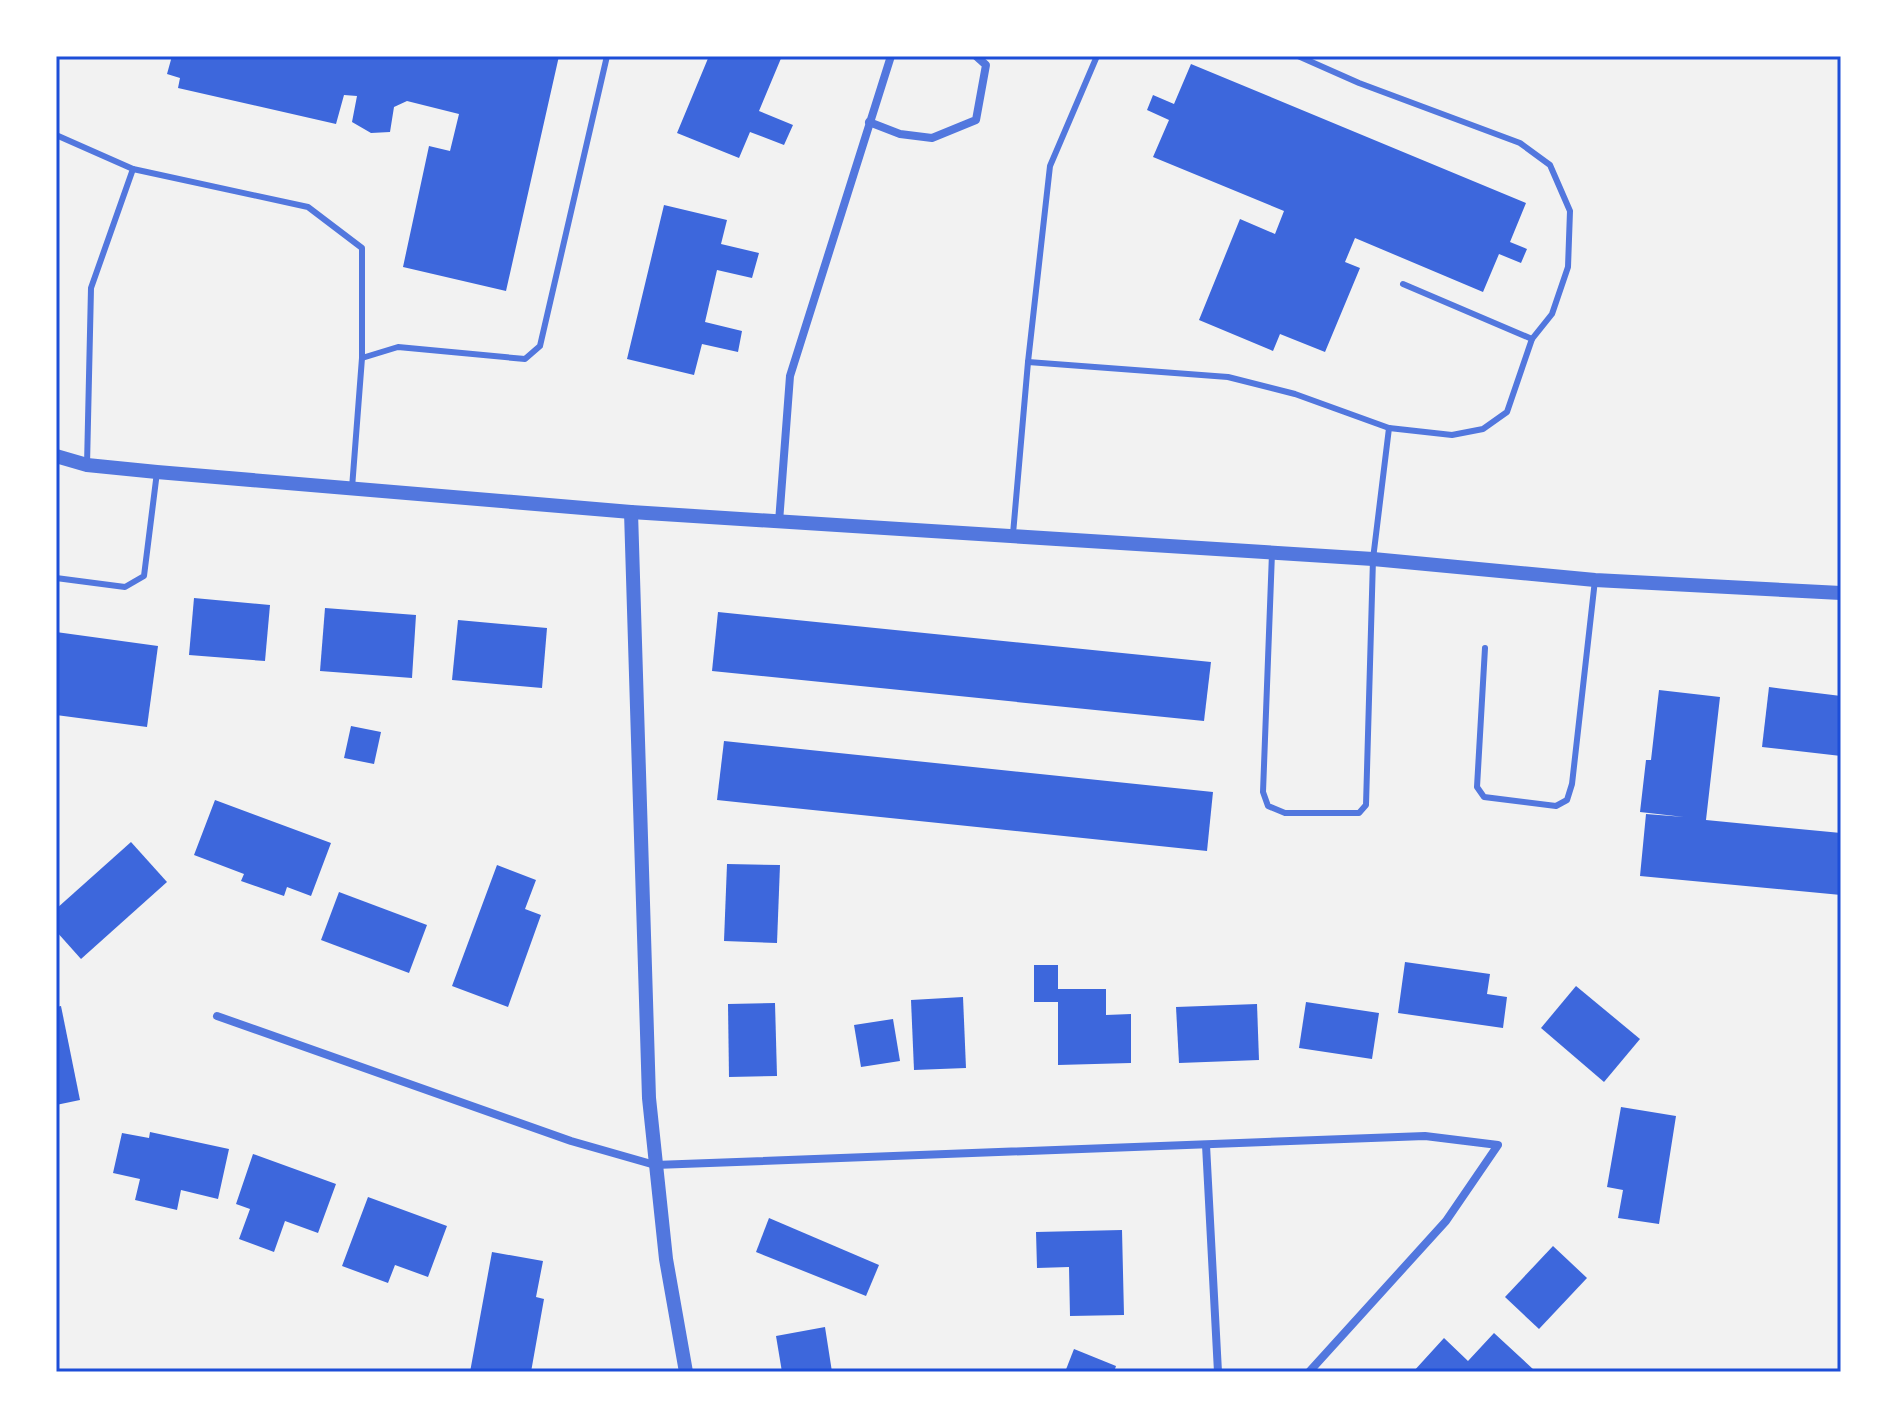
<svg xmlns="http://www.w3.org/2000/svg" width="1897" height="1428" viewBox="0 0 1897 1428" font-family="'Fira Sans Condensed',sans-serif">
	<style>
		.building { fill: #3d67dc }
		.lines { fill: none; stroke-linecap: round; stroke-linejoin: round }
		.service { stroke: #5277de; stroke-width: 6 }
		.minor { stroke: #5277de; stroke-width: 8 }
		.tertiary { stroke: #5277de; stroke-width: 14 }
		.neatline { fill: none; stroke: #1d4ed8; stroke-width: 3 }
	</style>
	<rect width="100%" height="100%" fill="#f2f2f2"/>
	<!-- building -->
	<g class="building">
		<path d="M 172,56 L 559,56 L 506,291 L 403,267 L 429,146 L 450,151 L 459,114 L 407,101 L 394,107 L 390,132 L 371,133 L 352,122 L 357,96 L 344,95 L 336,124 L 178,88 L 180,78 L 167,74 Z"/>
		<path d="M 709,56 L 782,56 L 759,111 L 793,125 L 784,145 L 750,132 L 739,158 L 677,133 Z"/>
		<path d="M 1191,64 L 1526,203 L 1510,242 L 1527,249 L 1521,263 L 1499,254 L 1483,292 L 1355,238 L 1345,262 L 1360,268 L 1325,352 L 1280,334 L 1273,351 L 1199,320 L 1240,219 L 1275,234 L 1284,211 L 1153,157 L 1169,120 L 1147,110 L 1153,95 L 1174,104 Z"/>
		<path d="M 664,205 L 727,220 L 721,244 L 759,253 L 752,278 L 717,270 L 705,322 L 742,331 L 738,352 L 702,344 L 694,375 L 627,359 Z"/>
		<path d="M 194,598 L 270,605 L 265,661 L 189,655 Z"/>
		<path d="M 325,608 L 416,615 L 412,678 L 320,671 Z"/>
		<path d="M 718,612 L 1211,662 L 1204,721 L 712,671 Z"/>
		<path d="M 458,620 L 547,628 L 542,688 L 452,680 Z"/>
		<path d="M 56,632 L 158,646 L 147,727 L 56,715 Z"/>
		<path d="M 1769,687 L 1841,696 L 1841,756 L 1762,747 Z"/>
		<path d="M 1659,690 L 1720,697 L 1706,820 L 1841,833 L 1841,895 L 1640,876 L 1646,814 L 1684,817 L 1640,812 L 1646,760 L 1651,760 Z"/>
		<path d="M 351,726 L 381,732 L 374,764 L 344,758 Z"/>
		<path d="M 724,741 L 1213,792 L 1207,851 L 717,800 Z"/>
		<path d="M 215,800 L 331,843 L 311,896 L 287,887 L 284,896 L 241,881 L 244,874 L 194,855 Z"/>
		<path d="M 131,842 L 167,882 L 81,959 L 56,931 L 56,909 Z"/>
		<path d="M 727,864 L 780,865 L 777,943 L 724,941 Z"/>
		<path d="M 497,865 L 536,880 L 525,909 L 541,915 L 508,1007 L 452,986 Z"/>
		<path d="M 339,892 L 427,925 L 409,973 L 321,940 Z"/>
		<path d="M 1405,962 L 1490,974 L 1487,994 L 1507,997 L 1503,1028 L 1398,1013 Z"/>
		<path d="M 1034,965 L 1058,965 L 1058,989 L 1106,989 L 1106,1015 L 1131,1014 L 1131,1063 L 1058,1065 L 1058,1002 L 1034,1002 Z"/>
		<path d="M 1576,986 L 1640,1039 L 1604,1082 L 1541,1028 Z"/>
		<path d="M 963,997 L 966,1068 L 914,1070 L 911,1000 Z"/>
		<path d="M 1306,1002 L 1379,1013 L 1372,1059 L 1299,1048 Z"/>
		<path d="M 775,1003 L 777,1076 L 729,1077 L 728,1004 Z"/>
		<path d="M 1257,1004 L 1259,1060 L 1179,1063 L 1176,1007 Z"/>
		<path d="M 61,1006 L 80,1100 L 56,1105 L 56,1007 Z"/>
		<path d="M 893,1019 L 900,1061 L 861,1067 L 854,1025 Z"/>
		<path d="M 1621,1107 L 1676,1116 L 1659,1224 L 1618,1218 L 1623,1190 L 1607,1187 Z"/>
		<path d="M 150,1132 L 229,1149 L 218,1199 L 181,1190 L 177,1210 L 135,1200 L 140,1179 L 113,1173 L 122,1133 L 149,1138 Z"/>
		<path d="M 253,1154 L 336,1184 L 318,1233 L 285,1221 L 274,1252 L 239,1239 L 250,1209 L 236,1204 Z"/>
		<path d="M 368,1197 L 447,1226 L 428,1277 L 395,1265 L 388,1283 L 342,1266 Z"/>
		<path d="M 769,1218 L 879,1265 L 866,1296 L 756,1252 Z"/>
		<path d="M 1122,1230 L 1124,1315 L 1070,1316 L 1069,1267 L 1037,1268 L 1036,1232 Z"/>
		<path d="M 1553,1246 L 1587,1278 L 1539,1329 L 1505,1297 Z"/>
		<path d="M 492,1252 L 543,1261 L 536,1297 L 544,1299 L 531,1372 L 470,1372 Z"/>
		<path d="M 825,1327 L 832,1372 L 782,1372 L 776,1336 Z"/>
		<path d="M 1494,1333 L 1534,1370 L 1532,1372 L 1413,1372 L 1444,1338 L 1468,1361 Z"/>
		<path d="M 1074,1349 L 1116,1366 L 1114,1372 L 1065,1372 Z"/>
	</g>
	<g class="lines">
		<!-- service -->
		<g class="service">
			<path d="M 1097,56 L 1050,166 L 1028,362 L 1228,377 L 1295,394 L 1389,428 L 1452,435 L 1483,429 L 1507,412 L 1532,339 L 1403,284"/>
			<path d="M 1298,56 L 1359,83 L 1520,143 L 1550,165 L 1570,211 L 1568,267 L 1552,314 L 1532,339"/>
			<path d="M 56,135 L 133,169 L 91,288 L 87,465"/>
			<path d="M 133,169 L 308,207 L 362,248 L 362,358 L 352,488"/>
			<path d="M 362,358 L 398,347 L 525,359 L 540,346 L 607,56"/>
			<path d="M 1013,534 L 1028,362"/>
			<path d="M 1272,553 L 1263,792 L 1268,806 L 1285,813 L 1359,813 L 1366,805 L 1373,559 L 1389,428"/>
			<path d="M 56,578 L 125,587 L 144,576 L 157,472"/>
			<path d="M 1485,648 L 1477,787 L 1484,797 L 1556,806 L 1567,800 L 1572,784 L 1595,580"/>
		</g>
		<!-- minor -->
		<g class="minor">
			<path d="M 869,122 L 900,134 L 932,138 L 976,120 L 986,65 L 976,56"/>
			<path d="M 779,522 L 790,376 L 891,56"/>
			<path d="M 217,1016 L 571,1141 L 655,1165 L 1425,1136 L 1498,1145 L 1446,1221 L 1309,1372"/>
			<path d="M 1206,1145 L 1218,1372"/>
		</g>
		<!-- tertiary -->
		<g class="tertiary">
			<path d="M 56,456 L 87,465 L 157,472 L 631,512 L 1373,559 L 1595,580 L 1841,593"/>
			<path d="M 631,512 L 649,1098 L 666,1259 L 686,1372"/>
		</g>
	</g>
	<!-- border -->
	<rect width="1897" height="1428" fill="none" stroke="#ffffff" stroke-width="116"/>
	<rect x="58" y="58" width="1781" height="1312" class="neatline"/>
</svg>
